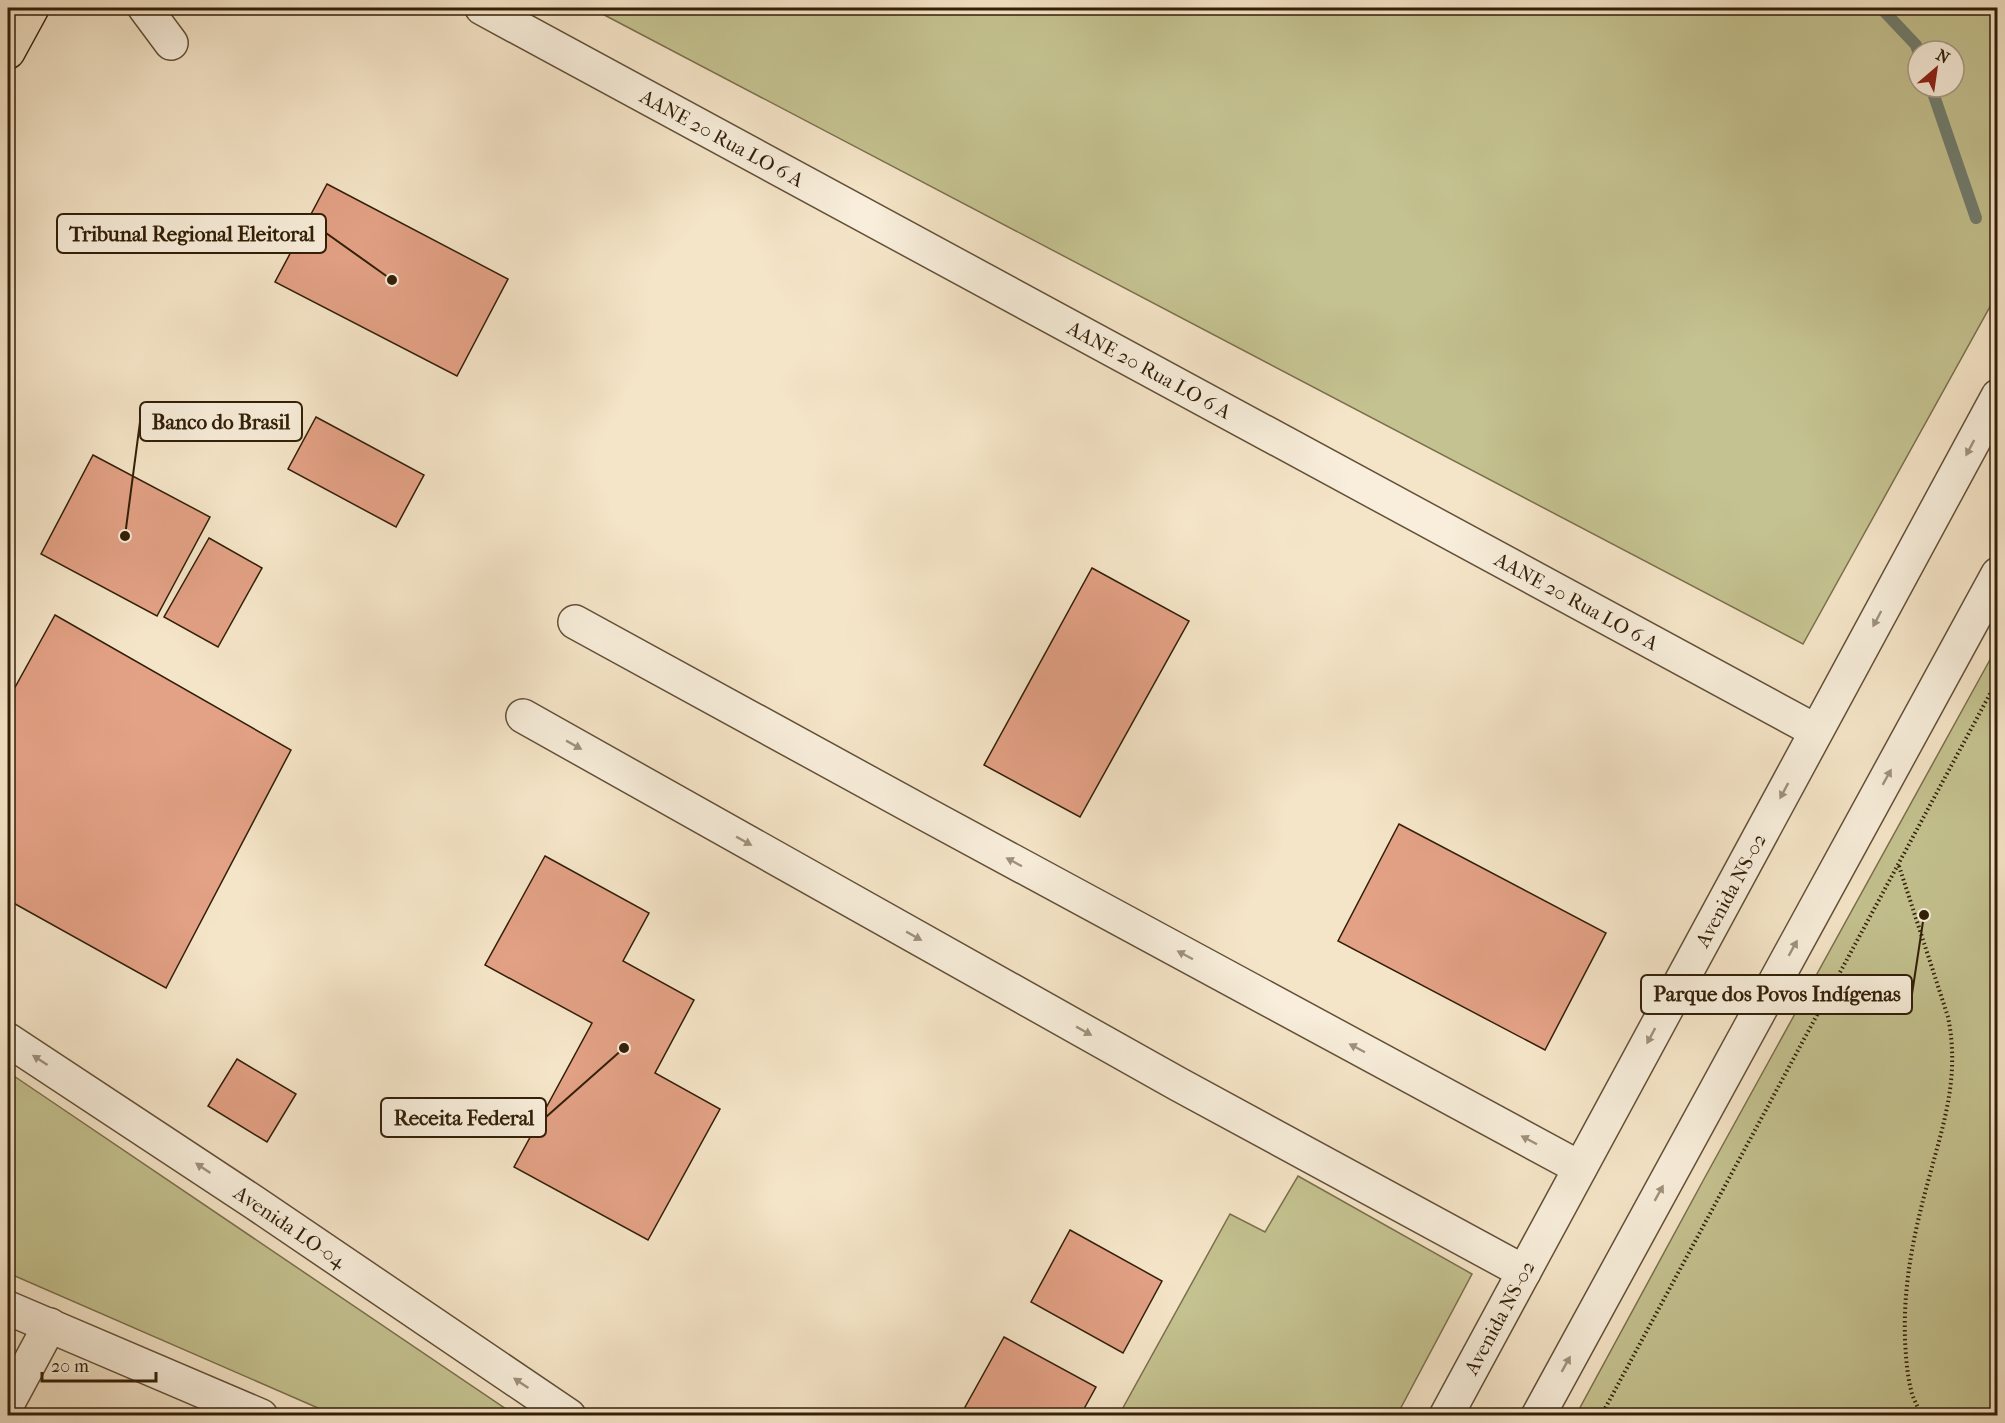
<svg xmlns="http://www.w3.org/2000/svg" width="2005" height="1423" viewBox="0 0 2005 1423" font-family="'IM FELL French Canon',serif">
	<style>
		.green { fill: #c4c290; stroke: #7b704c; stroke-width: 1.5; fill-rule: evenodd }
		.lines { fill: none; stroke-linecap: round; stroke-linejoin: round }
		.stream { stroke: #727f71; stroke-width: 12 }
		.building { fill: #e3a185; stroke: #321f08; stroke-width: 1.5 }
		.minor-casing { stroke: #635038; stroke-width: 36 }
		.major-casing { stroke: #321f08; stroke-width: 36 }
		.path { stroke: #321f08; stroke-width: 4; stroke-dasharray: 1.5 3; stroke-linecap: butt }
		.minor { stroke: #f8eedb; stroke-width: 33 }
		.major { stroke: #f5e5c8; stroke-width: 33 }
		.oneway { fill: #9f917c }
		.labels { text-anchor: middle; stroke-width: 4.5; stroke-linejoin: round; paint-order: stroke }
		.street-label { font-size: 20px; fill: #321f08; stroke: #f8eedb }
		.leader { fill: none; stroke: #321f08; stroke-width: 2 }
		.callout-dot { fill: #321f08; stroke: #f8eedb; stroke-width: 2 }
		.callout { fill: #f8eedb; stroke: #321f08; stroke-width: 2 }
		.callout-label { font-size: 21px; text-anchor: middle; font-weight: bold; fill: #321f08 }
	</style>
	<rect width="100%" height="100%" fill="#f5e5c8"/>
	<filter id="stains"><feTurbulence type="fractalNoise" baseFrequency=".00333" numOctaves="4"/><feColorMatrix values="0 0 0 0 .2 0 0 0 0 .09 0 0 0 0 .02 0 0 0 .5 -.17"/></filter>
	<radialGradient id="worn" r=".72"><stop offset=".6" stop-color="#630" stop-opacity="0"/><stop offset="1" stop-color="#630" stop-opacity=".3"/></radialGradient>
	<!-- green -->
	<g class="green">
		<path d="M 591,8 L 1997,8 L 1997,294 L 1803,644 ZM 1918,51 L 1954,51 L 1954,87 L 1918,87 Z"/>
		<path d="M 1997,647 L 1997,1415 L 1576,1415 L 1704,1179 Z"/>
		<path d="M 8,1072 L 515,1415 L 334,1415 L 8,1273 Z"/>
		<path d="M 1298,1176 L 1472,1274 L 1397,1415 L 1119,1415 L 1230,1214 L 1265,1232 Z"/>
	</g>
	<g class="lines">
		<!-- stream -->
		<g class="stream">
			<path d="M 1881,8 L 1916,45 L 1918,51"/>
			<path d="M 1931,87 L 1976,218"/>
		</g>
	</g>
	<!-- building -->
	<g class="building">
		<path d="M 327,184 L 508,279 L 457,376 L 275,282 Z"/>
		<path d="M 316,417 L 424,475 L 396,527 L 288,469 Z"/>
		<path d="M 93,455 L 210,517 L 157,616 L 41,554 Z"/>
		<path d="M 209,538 L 262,568 L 218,647 L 164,617 Z"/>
		<path d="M 1092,568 L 1189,621 L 1080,817 L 984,765 Z"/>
		<path d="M 55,615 L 291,750 L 166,988 L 8,900 L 8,700 Z"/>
		<path d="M 1399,824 L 1606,933 L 1545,1050 L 1338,941 Z"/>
		<path d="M 545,856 L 649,913 L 623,961 L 694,1000 L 655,1073 L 720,1109 L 648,1240 L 514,1167 L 592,1023 L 485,965 Z"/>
		<path d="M 237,1059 L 296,1094 L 267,1142 L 208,1106 Z"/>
		<path d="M 1070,1230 L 1162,1281 L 1123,1353 L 1031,1302 Z"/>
		<path d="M 1004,1337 L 1096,1387 L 1080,1416 L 976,1416 L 964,1409 Z"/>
	</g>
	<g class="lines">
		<!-- minor casing -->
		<g class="minor-casing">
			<g id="minor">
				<path d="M 145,8 L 171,43"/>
				<path id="s1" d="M 482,8 L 1816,731"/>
				<path d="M 575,622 L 922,812 L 1580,1168"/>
				<path d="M 523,716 L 1178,1084 L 1524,1272"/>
				<path id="s2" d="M 8,1040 L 255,1203 L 569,1416"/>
				<path d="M 8,1308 L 261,1416"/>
				<path d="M 8,1403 L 50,1325"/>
				<path id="s3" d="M 1446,1416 L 1998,396"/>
				<path d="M 1538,1416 L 1998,574"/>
			</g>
		</g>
		<!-- major casing -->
		<g class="major-casing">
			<path id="major" d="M 8,52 L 32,8"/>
		</g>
		<!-- path -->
		<g class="path">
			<path d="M 1899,866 L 1948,1017 C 1960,1076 1944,1122 1929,1178 C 1914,1232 1903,1284 1905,1340 C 1906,1357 1907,1374 1911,1390 C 1913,1399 1918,1407 1922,1416"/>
			<path d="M 1601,1416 L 1998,679"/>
		</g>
		<!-- minor -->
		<use href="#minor" class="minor"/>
		<!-- major -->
		<use href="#major" class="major"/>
	</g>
	<!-- one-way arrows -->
	<defs><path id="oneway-solid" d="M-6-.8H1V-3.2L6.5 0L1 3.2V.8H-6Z" transform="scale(1.5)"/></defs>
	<g class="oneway">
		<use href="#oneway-solid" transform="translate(1970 448) rotate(118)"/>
		<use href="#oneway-solid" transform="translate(1877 619) rotate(118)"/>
		<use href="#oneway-solid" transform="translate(574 745) rotate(29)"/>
		<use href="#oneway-solid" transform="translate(1887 777) rotate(-61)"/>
		<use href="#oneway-solid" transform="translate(1784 791) rotate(118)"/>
		<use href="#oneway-solid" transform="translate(744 841) rotate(29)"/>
		<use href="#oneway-solid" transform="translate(1014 862) rotate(-152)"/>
		<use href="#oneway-solid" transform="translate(914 936) rotate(29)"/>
		<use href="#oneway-solid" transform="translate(1793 948) rotate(-61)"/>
		<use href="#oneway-solid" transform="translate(1185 955) rotate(-152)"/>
		<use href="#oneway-solid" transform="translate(1084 1031) rotate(29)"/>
		<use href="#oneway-solid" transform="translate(1651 1036) rotate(118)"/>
		<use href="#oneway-solid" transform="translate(1357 1048) rotate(-152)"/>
		<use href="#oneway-solid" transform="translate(40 1060) rotate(-147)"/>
		<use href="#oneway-solid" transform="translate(1529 1140) rotate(-152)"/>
		<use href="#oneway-solid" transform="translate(203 1168) rotate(-146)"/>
		<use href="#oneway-solid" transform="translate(1659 1193) rotate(-61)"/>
		<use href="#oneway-solid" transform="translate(1566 1364) rotate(-61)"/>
		<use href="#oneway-solid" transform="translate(521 1383) rotate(-146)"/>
	</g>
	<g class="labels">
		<!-- street labels -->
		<g class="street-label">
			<text dy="7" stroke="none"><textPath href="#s1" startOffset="273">AANE 20 Rua LO 6 A</textPath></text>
			<text dy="7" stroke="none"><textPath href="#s1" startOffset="759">AANE 20 Rua LO 6 A</textPath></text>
			<text dy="7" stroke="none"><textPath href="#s1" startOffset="1245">AANE 20 Rua LO 6 A</textPath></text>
			<text dy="7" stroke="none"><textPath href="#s3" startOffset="598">Avenida NS-02</textPath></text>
			<text dy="7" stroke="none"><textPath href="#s2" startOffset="338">Avenida LO-04</textPath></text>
			<text dy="7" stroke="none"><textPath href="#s3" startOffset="112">Avenida NS-02</textPath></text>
		</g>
	</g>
	<!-- callouts -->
	<path class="leader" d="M392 280L326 233M125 536L140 422M1924 915L1912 994M624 1048L546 1117"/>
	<g class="callout-dot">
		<circle cx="392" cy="280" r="6"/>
		<circle cx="125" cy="536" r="6"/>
		<circle cx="1924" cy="915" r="6"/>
		<circle cx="624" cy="1048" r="6"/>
	</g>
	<g class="callout">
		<rect x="57" y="214" width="269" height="39" rx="6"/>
		<rect x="140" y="402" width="162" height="39" rx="6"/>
		<rect x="1641" y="975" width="271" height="39" rx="6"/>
		<rect x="381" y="1098" width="165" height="39" rx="6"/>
	</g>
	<g class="callout-label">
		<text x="192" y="241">Tribunal Regional Eleitoral</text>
		<text x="221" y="429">Banco do Brasil</text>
		<text x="1777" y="1001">Parque dos Povos Indígenas</text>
		<text x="464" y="1125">Receita Federal</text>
	</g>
	<!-- margin -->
	<rect width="2005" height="1423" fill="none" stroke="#f5e5c8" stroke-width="30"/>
	<rect x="9" y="9" width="1987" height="1405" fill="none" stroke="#321f08" stroke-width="3"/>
	<rect x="15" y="15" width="1975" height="1393" fill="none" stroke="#321f08" stroke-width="1.5"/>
	<!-- north arrow -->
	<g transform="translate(1936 69) rotate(29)"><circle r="28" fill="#f8eedb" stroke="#a99b87" stroke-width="1.5"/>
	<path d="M0-4.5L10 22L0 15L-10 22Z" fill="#8f2418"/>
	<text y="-9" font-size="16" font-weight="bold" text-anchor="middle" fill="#321f08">N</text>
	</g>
	<!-- scale -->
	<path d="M42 1372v9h114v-9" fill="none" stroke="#321f08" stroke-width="3"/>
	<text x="51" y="1372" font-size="18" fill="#321f08" stroke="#f8eedb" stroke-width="4.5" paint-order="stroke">20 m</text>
	<rect width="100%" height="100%" filter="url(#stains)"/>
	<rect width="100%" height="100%" fill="url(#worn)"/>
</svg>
